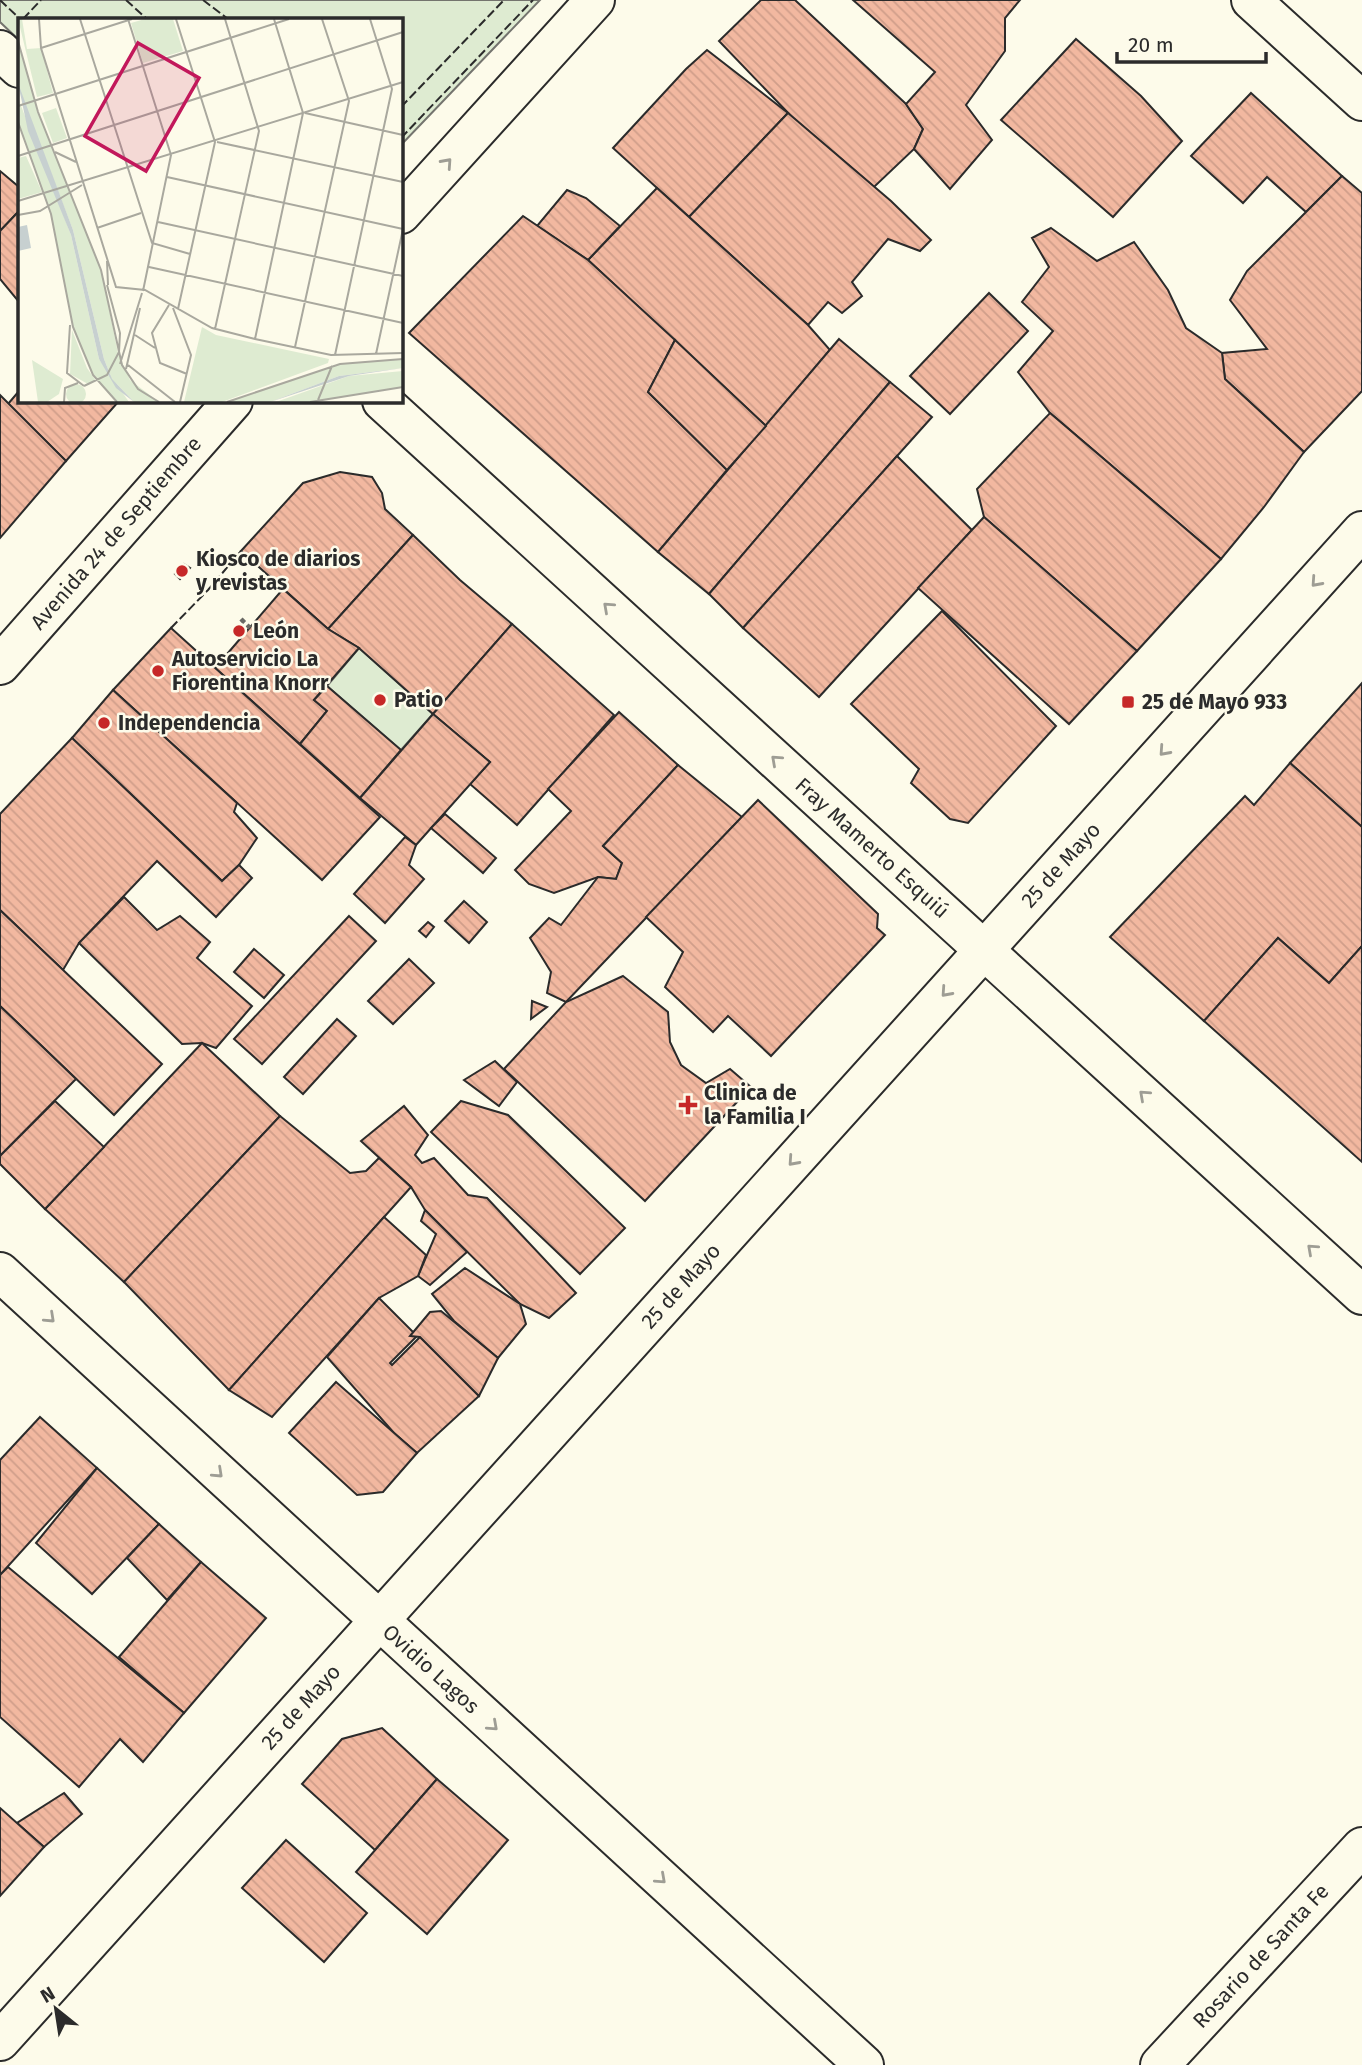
<svg xmlns="http://www.w3.org/2000/svg" width="1362" height="2065" viewBox="0 0 1362 2065" font-family="'Fira Sans',sans-serif">
	<style>
		.green { fill: #deebd1; stroke: #74746e; stroke-width: 2 }
		.building { fill: url(#building-back-hatch); stroke: #2b2b2b; stroke-width: 2 }
		.lines { fill: none; stroke-linecap: round; stroke-linejoin: round }
		.minor-casing { stroke: #2b2b2b; stroke-width: 42 }
		.major-casing { stroke: #2b2b2b; stroke-width: 42 }
		.path { stroke: #6a6964; stroke-width: 4.5; stroke-dasharray: 5 3.5; stroke-linecap: butt }
		.minor { stroke: #fdfbea; stroke-width: 38 }
		.major { stroke: #fdfbea; stroke-width: 38 }
		.fence { stroke: #2b2b2b; stroke-width: 2; stroke-dasharray: 9 3.5; stroke-linecap: butt }
		.oneway { stroke: #9e9d94 }
		.poi-dot { fill: #c62828; stroke: #fdfbea; stroke-width: 2.5 }
		.labels { text-anchor: middle; stroke-width: 5; stroke-linejoin: round; paint-order: stroke }
		.street-label { font-size: 21px; fill: #2b2b2b; stroke: #fdfbea }
		.poi-label { font-size: 21px; font-weight: bold; fill: #2b2b2b; stroke: #fdfbea; text-anchor: start }
		.inset-road { fill: none; stroke: #a9a89e; stroke-width: 2 }
		.view { fill: #c2185b; fill-opacity: 0.15; stroke: #c2185b; stroke-width: 3.5 }
		.inset-edge { fill: none; stroke: #2b2b2b; stroke-width: 3.5 }
	</style>
	<defs>
		<pattern id="building-back-hatch" width="6" height="6" patternUnits="userSpaceOnUse" patternTransform="scale(1.75)"><rect width="6" height="6" fill="#f2b8a0"/><path d="M-1 5l2 2M0 0l6 6M5-1l2 2" fill="none" stroke="#d09e8a"/></pattern>
	</defs>
	<rect width="100%" height="100%" fill="#fdfbea"/>
	<!-- green -->
	<g class="green">
		<path d="M 0,0 L 540,0 L 401,145 L 401,19 L 19,19 L 19,40 L 0,22 Z"/>
		<path d="M 359,648 L 433,714 L 401,750 L 327,686 Z"/>
	</g>
	<!-- building -->
	<g class="building">
		<path d="M 761,0 L 795,0 L 906,104 L 923,129 L 914,149 L 874,187 L 793,118 L 719,41 Z"/>
		<path d="M 853,0 L 1020,0 L 1005,18 L 1005,51 L 966,105 L 992,140 L 950,189 L 914,149 L 923,129 L 906,104 L 935,72 Z"/>
		<path d="M 1076,39 L 1141,96 L 1182,141 L 1113,217 L 1001,120 Z"/>
		<path d="M 707,50 L 788,113 L 689,217 L 613,148 L 686,69 Z"/>
		<path d="M 1251,93 L 1342,176 L 1306,212 L 1267,177 L 1243,203 L 1191,156 Z"/>
		<path d="M 788,113 L 891,201 L 931,240 L 920,251 L 888,239 L 852,282 L 862,296 L 842,313 L 828,302 L 808,325 L 689,217 Z"/>
		<path d="M 0,171 L 19,187 L 19,211 L 0,231 Z"/>
		<path d="M 1342,176 L 1362,193 L 1362,391 L 1304,452 L 1225,379 L 1222,353 L 1267,349 L 1230,300 L 1247,271 Z"/>
		<path d="M 657,188 L 808,325 L 830,350 L 766,426 L 588,260 Z"/>
		<path d="M 567,190 L 586,198 L 620,226 L 588,260 L 537,226 Z"/>
		<path d="M 19,211 L 19,302 L 0,279 L 0,231 Z"/>
		<path d="M 523,216 L 588,260 L 675,340 L 648,392 L 727,470 L 658,552 L 409,333 Z"/>
		<path d="M 1051,228 L 1097,261 L 1134,242 L 1168,290 L 1186,328 L 1222,353 L 1225,379 L 1304,452 L 1264,507 L 1221,559 L 1050,413 L 1018,372 L 1053,331 L 1022,302 L 1049,267 L 1032,238 Z"/>
		<path d="M 989,293 L 1028,331 L 950,414 L 910,376 Z"/>
		<path d="M 839,339 L 890,382 L 709,594 L 658,552 Z"/>
		<path d="M 675,340 L 766,426 L 727,470 L 648,392 Z"/>
		<path d="M 890,382 L 932,417 L 743,628 L 709,594 Z"/>
		<path d="M 19,391 L 19,401 L 119,401 L 66,461 L 8,404 Z"/>
		<path d="M 0,395 L 66,461 L 0,538 Z"/>
		<path d="M 1050,413 L 1221,559 L 1137,651 L 984,517 L 977,489 Z"/>
		<path d="M 897,456 L 972,530 L 819,697 L 743,628 Z"/>
		<path d="M 340,472 L 372,477 L 382,493 L 385,509 L 413,535 L 328,629 L 241,551 L 303,483 Z"/>
		<path d="M 984,517 L 1137,651 L 1069,724 L 918,588 Z"/>
		<path d="M 413,535 L 460,580 L 512,624 L 433,714 L 359,648 L 328,629 Z"/>
		<path d="M 184,564 L 190,568 L 180,579 L 175,574 Z"/>
		<path d="M 283,589 L 328,629 L 359,648 L 314,700 L 327,711 L 300,744 L 215,668 Z"/>
		<path d="M 942,611 L 1056,726 L 968,823 L 950,819 L 911,783 L 919,769 L 851,704 Z"/>
		<path d="M 512,624 L 614,715 L 517,825 L 470,784 L 490,762 L 433,714 Z"/>
		<path d="M 171,628 L 380,817 L 322,880 L 113,690 Z"/>
		<path d="M 1362,683 L 1362,827 L 1290,763 Z"/>
		<path d="M 327,686 L 401,750 L 360,798 L 300,744 L 327,711 L 314,700 Z"/>
		<path d="M 113,690 L 237,803 L 234,812 L 257,838 L 239,865 L 222,881 L 72,738 Z"/>
		<path d="M 619,712 L 678,765 L 603,846 L 622,863 L 616,879 L 598,877 L 554,893 L 529,884 L 515,870 L 571,811 L 548,789 Z"/>
		<path d="M 433,714 L 490,762 L 416,845 L 360,798 Z"/>
		<path d="M 72,738 L 222,881 L 239,865 L 252,878 L 216,917 L 157,861 L 79,943 L 63,970 L 0,910 L 0,814 Z"/>
		<path d="M 1290,763 L 1362,827 L 1362,946 L 1329,983 L 1278,938 L 1204,1021 L 1110,937 L 1245,796 L 1254,805 Z"/>
		<path d="M 678,765 L 742,817 L 566,1002 L 547,993 L 551,972 L 530,938 L 549,918 L 561,925 L 598,877 L 616,879 L 622,863 L 603,846 Z"/>
		<path d="M 758,800 L 878,914 L 877,928 L 885,935 L 771,1056 L 728,1016 L 713,1032 L 665,987 L 683,952 L 646,917 Z"/>
		<path d="M 445,814 L 496,858 L 483,873 L 431,828 Z"/>
		<path d="M 405,837 L 416,845 L 409,865 L 424,879 L 385,923 L 354,894 Z"/>
		<path d="M 124,897 L 157,930 L 180,916 L 210,942 L 197,958 L 252,1006 L 216,1048 L 202,1043 L 182,1044 L 79,943 Z"/>
		<path d="M 464,901 L 487,922 L 469,943 L 445,921 Z"/>
		<path d="M 0,910 L 162,1064 L 114,1115 L 0,1006 Z"/>
		<path d="M 349,916 L 376,941 L 262,1064 L 234,1039 Z"/>
		<path d="M 428,922 L 434,927 L 426,937 L 419,931 Z"/>
		<path d="M 1278,938 L 1329,983 L 1362,946 L 1362,1162 L 1204,1021 Z"/>
		<path d="M 254,949 L 284,975 L 264,998 L 234,972 Z"/>
		<path d="M 409,959 L 434,983 L 393,1024 L 368,1001 Z"/>
		<path d="M 623,976 L 668,1012 L 670,1042 L 681,1065 L 706,1083 L 730,1069 L 751,1087 L 645,1201 L 504,1069 L 566,1002 Z"/>
		<path d="M 532,1001 L 547,1007 L 531,1019 Z"/>
		<path d="M 0,1006 L 76,1079 L 0,1156 Z"/>
		<path d="M 337,1019 L 356,1036 L 303,1094 L 284,1077 Z"/>
		<path d="M 202,1043 L 280,1116 L 124,1282 L 45,1209 Z"/>
		<path d="M 495,1061 L 517,1082 L 499,1106 L 464,1080 Z"/>
		<path d="M 55,1101 L 104,1147 L 45,1209 L 0,1164 L 0,1156 Z"/>
		<path d="M 461,1101 L 508,1115 L 625,1228 L 580,1274 L 431,1132 Z"/>
		<path d="M 404,1106 L 428,1135 L 415,1155 L 422,1163 L 434,1158 L 468,1195 L 487,1198 L 576,1293 L 549,1318 L 520,1304 L 425,1210 L 411,1187 L 361,1141 Z"/>
		<path d="M 280,1116 L 350,1173 L 366,1171 L 379,1158 L 411,1187 L 229,1390 L 124,1282 Z"/>
		<path d="M 425,1210 L 467,1252 L 430,1285 L 418,1276 L 436,1234 L 421,1221 Z"/>
		<path d="M 384,1217 L 426,1255 L 418,1276 L 379,1298 L 272,1417 L 229,1390 Z"/>
		<path d="M 465,1268 L 520,1304 L 526,1324 L 498,1358 L 454,1321 L 432,1294 Z"/>
		<path d="M 379,1298 L 417,1336 L 390,1363 L 392,1365 L 420,1337 L 479,1396 L 417,1453 L 394,1433 L 327,1357 Z"/>
		<path d="M 441,1311 L 498,1358 L 479,1396 L 420,1337 L 410,1336 L 430,1312 Z"/>
		<path d="M 336,1382 L 417,1453 L 383,1492 L 357,1495 L 289,1433 Z"/>
		<path d="M 40,1417 L 97,1468 L 0,1575 L 0,1460 Z"/>
		<path d="M 97,1468 L 159,1524 L 92,1594 L 36,1543 Z"/>
		<path d="M 159,1524 L 201,1562 L 167,1600 L 127,1558 Z"/>
		<path d="M 201,1562 L 266,1618 L 184,1713 L 119,1657 Z"/>
		<path d="M 8,1567 L 184,1713 L 143,1762 L 120,1739 L 79,1787 L 0,1717 L 0,1575 Z"/>
		<path d="M 382,1728 L 437,1779 L 375,1850 L 302,1784 L 342,1739 Z"/>
		<path d="M 437,1779 L 508,1840 L 427,1934 L 356,1872 Z"/>
		<path d="M 64,1793 L 82,1814 L 44,1847 L 17,1823 Z"/>
		<path d="M 0,1808 L 44,1847 L 0,1896 Z"/>
		<path d="M 286,1840 L 367,1913 L 324,1962 L 242,1888 Z"/>
	</g>
	<g class="lines">
		<!-- minor casing -->
		<g class="minor-casing">
			<g id="minor">
				<path d="M 1251,0 L 1362,101"/>
				<path d="M 0,50 L 19,68"/>
				<path d="M 382,401 L 1362,1295"/>
				<path d="M 0,1272 L 864,2065"/>
				<path d="M 0,2041 L 1362,531"/>
				<path d="M 1160,2065 L 1362,1847"/>
			</g>
		</g>
		<!-- major casing -->
		<g class="major-casing">
			<g id="major">
				<path d="M 401,214 L 595,0"/>
				<path d="M 0,665 L 233,401"/>
			</g>
		</g>
		<!-- path -->
		<path class="path" d="M 241,619 L 250,628"/>
		<!-- minor -->
		<use href="#minor" class="minor"/>
		<!-- major -->
		<use href="#major" class="major"/>
		<!-- fence -->
		<g class="fence">
			<path d="M 0,0 L 20,19"/>
			<path d="M 126,0 L 147,19"/>
			<path d="M 203,0 L 228,19"/>
			<path d="M 23,19 L 41,0"/>
			<path d="M 401,107 L 504,0"/>
			<path d="M 401,138 L 533,0"/>
			<path d="M 171,628 L 208,590 L 241,551"/>
		</g>
	</g>
	<!-- one-way arrows -->
	<defs><path id="oneway-chevron" d="M-2-3.5L2.5 0L-2 3.5" fill="none" stroke-width="1.6" stroke-linecap="round" stroke-linejoin="round" transform="scale(1.75)"/></defs>
	<g class="oneway">
		<use href="#oneway-chevron" transform="translate(447 163) rotate(-48)"/>
		<use href="#oneway-chevron" transform="translate(1316 582) rotate(132)"/>
		<use href="#oneway-chevron" transform="translate(608 607) rotate(-138)"/>
		<use href="#oneway-chevron" transform="translate(1164 751) rotate(132)"/>
		<use href="#oneway-chevron" transform="translate(776 760) rotate(-138)"/>
		<use href="#oneway-chevron" transform="translate(946 992) rotate(132)"/>
		<use href="#oneway-chevron" transform="translate(1144 1095) rotate(-138)"/>
		<use href="#oneway-chevron" transform="translate(793 1161) rotate(132)"/>
		<use href="#oneway-chevron" transform="translate(1312 1249) rotate(-138)"/>
		<use href="#oneway-chevron" transform="translate(50 1318) rotate(43)"/>
		<use href="#oneway-chevron" transform="translate(218 1473) rotate(43)"/>
		<use href="#oneway-chevron" transform="translate(493 1726) rotate(42)"/>
		<use href="#oneway-chevron" transform="translate(661 1879) rotate(42)"/>
	</g>
	<!-- markers -->
	<g class="poi-dot">
		<circle cx="182" cy="571" r="7"/>
		<circle cx="239" cy="631" r="7"/>
		<circle cx="158" cy="671" r="7"/>
		<circle cx="380" cy="700" r="7"/>
		<rect x="1121" y="695" width="14" height="14" rx="3.5"/>
		<circle cx="104" cy="723" r="7"/>
		<path d="M684.5 1094.5h7v7h7v7h-7v7h-7v-7h-7v-7h7z"/>
	</g>
	<g class="labels">
		<!-- street labels -->
		<g class="street-label">
			<text transform="translate(116 533) rotate(-49)" y="7">Avenida 24 de Septiembre</text>
			<text transform="translate(872 848) rotate(42)" y="7">Fray Mamerto Esquiú</text>
			<text transform="translate(1061 865) rotate(-48)" y="7">25 de Mayo</text>
			<text transform="translate(681 1286) rotate(-48)" y="7">25 de Mayo</text>
			<text transform="translate(431 1669) rotate(42)" y="7">Ovidio Lagos</text>
			<text transform="translate(301 1707) rotate(-48)" y="7">25 de Mayo</text>
			<text transform="translate(1261 1956) rotate(-47)" y="7">Rosario de Santa Fe</text>
		</g>
		<!-- poi labels -->
		<g class="poi-label">
			<text x="196" y="566">Kiosco de diarios<tspan x="196" dy="24">y revistas</tspan></text>
			<text x="253" y="638">León</text>
			<text x="172" y="666">Autoservicio La<tspan x="172" dy="24">Fiorentina Knorr</tspan></text>
			<text x="394" y="707">Patio</text>
			<text x="1142" y="709">25 de Mayo 933</text>
			<text x="118" y="730">Independencia</text>
			<text x="704" y="1100">Clinica de<tspan x="704" dy="24">la Familia I</tspan></text>
		</g>
	</g>
	<!-- overview -->
	<g transform="translate(18 18)">
		<rect width="385" height="385" fill="#fdfbea"/>
		<path d="M 0,23 L 20,94 L 83,252 L 100,335 L 112,362 L 141,384 L 116,384 L 94,361 L 86,341 L 55,212 L 2,75 ZM 0,80 L 53,217 L 81,341 L 111,384 L 99,384 L 75,357 L 55,309 L 33,196 L 0,104 ZM 54,312 L 69,350 L 78,363 L 70,366 L 52,356 ZM 385,341 L 385,350 L 321,358 L 252,384 L 209,384 L 322,346 ZM 14,342 L 45,361 L 41,376 L 29,384 L 20,384 ZM 385,353 L 385,369 L 292,384 L 258,384 L 331,358 Z" fill="#deebd1"/>
		<path d="M 0,1 L 4,1 L 9,31 L 23,30 L 35,75 L 19,79 ZM 127,1 L 155,1 L 165,33 L 125,45 L 113,5 ZM 38,90 L 49,120 L 35,125 L 24,95 ZM 8,138 L 24,174 L 0,181 L 0,140 ZM 184,309 L 198,317 L 311,341 L 310,345 L 204,384 L 166,384 ZM48 376a10 10 0 1 1 20 0a10 10 0 1 1-20 0Z" fill="#deebd1"/>
		<path d="M 0,65 L 55,212 L 86,341 L 94,361 L 116,384 L 98,370 L 81,341 L 53,217 L 10,113 ZM 9,207 L 13,230 L 0,233 L 0,209 ZM 385,350 L 331,358 L 252,384 L 321,358 Z" fill="#c7d0d0"/>
		<path class="inset-road" d="M 21,1 L 23,30 L 98,269 L 127,272 L 194,310 L 237,321 L 313,337 L 385,335M 62,1 L 134,225 L 172,236M 110,1 L 153,137 L 125,273M 158,1 L 197,124 L 160,291M 0,23 L 20,94 L 83,252 L 104,347 L 120,371 L 141,384M 23,30 L 114,1M 0,88 L 271,1M 287,95 L 385,117M 0,104 L 33,196 L 55,309 L 75,357 L 99,384M 199,124 L 385,164M 37,134 L 58,144M 0,138 L 385,14M 149,159 L 385,211M 0,183 L 385,64M 0,197 L 22,193 L 64,167M 140,204 L 385,258M 79,210 L 123,195M 89,243 L 90,267M 131,249 L 385,305M 151,287 L 134,315 L 142,345 L 169,356M 155,290 L 173,337 L 162,384M 52,307 L 49,355 L 66,368M 197,311 L 241,113 L 207,1M 117,317 L 137,330M 237,321 L 285,95 L 256,1M 277,329 L 331,83 L 304,1M 358,336 L 385,211M 317,337 L 374,71 L 352,1M 102,346 L 124,275M 110,347 L 157,384M 108,351 L 122,290M 66,368 L 89,357 L 101,334 L 102,315 L 89,267M 300,382 L 314,348M 46,384 L 47,370 L 60,365M 209,384 L 322,346 L 385,341M 292,384 L 385,369"/>
		<path class="view" d="M 120,25 L 181,60 L 128,153 L 67,118 Z"/>
		<rect width="385" height="385" class="inset-edge"/>
	</g>
	<!-- north arrow -->
	<g transform="translate(56 2009) rotate(330)" stroke="#fdfbea" stroke-width="5" paint-order="stroke">
	<path d="M0-5L12 26L0 18L-12 26Z" fill="#2b2b2b"/>
	<text y="-10" font-size="19" font-weight="bold" text-anchor="middle" fill="#2b2b2b">N</text>
	</g>
	<!-- scale -->
	<path d="M1117 52v10h149v-10" fill="none" stroke="#2b2b2b" stroke-width="3.5"/>
	<text x="1128" y="52" font-size="21" fill="#2b2b2b" stroke="#fdfbea" stroke-width="5" paint-order="stroke">20 m</text>
</svg>
